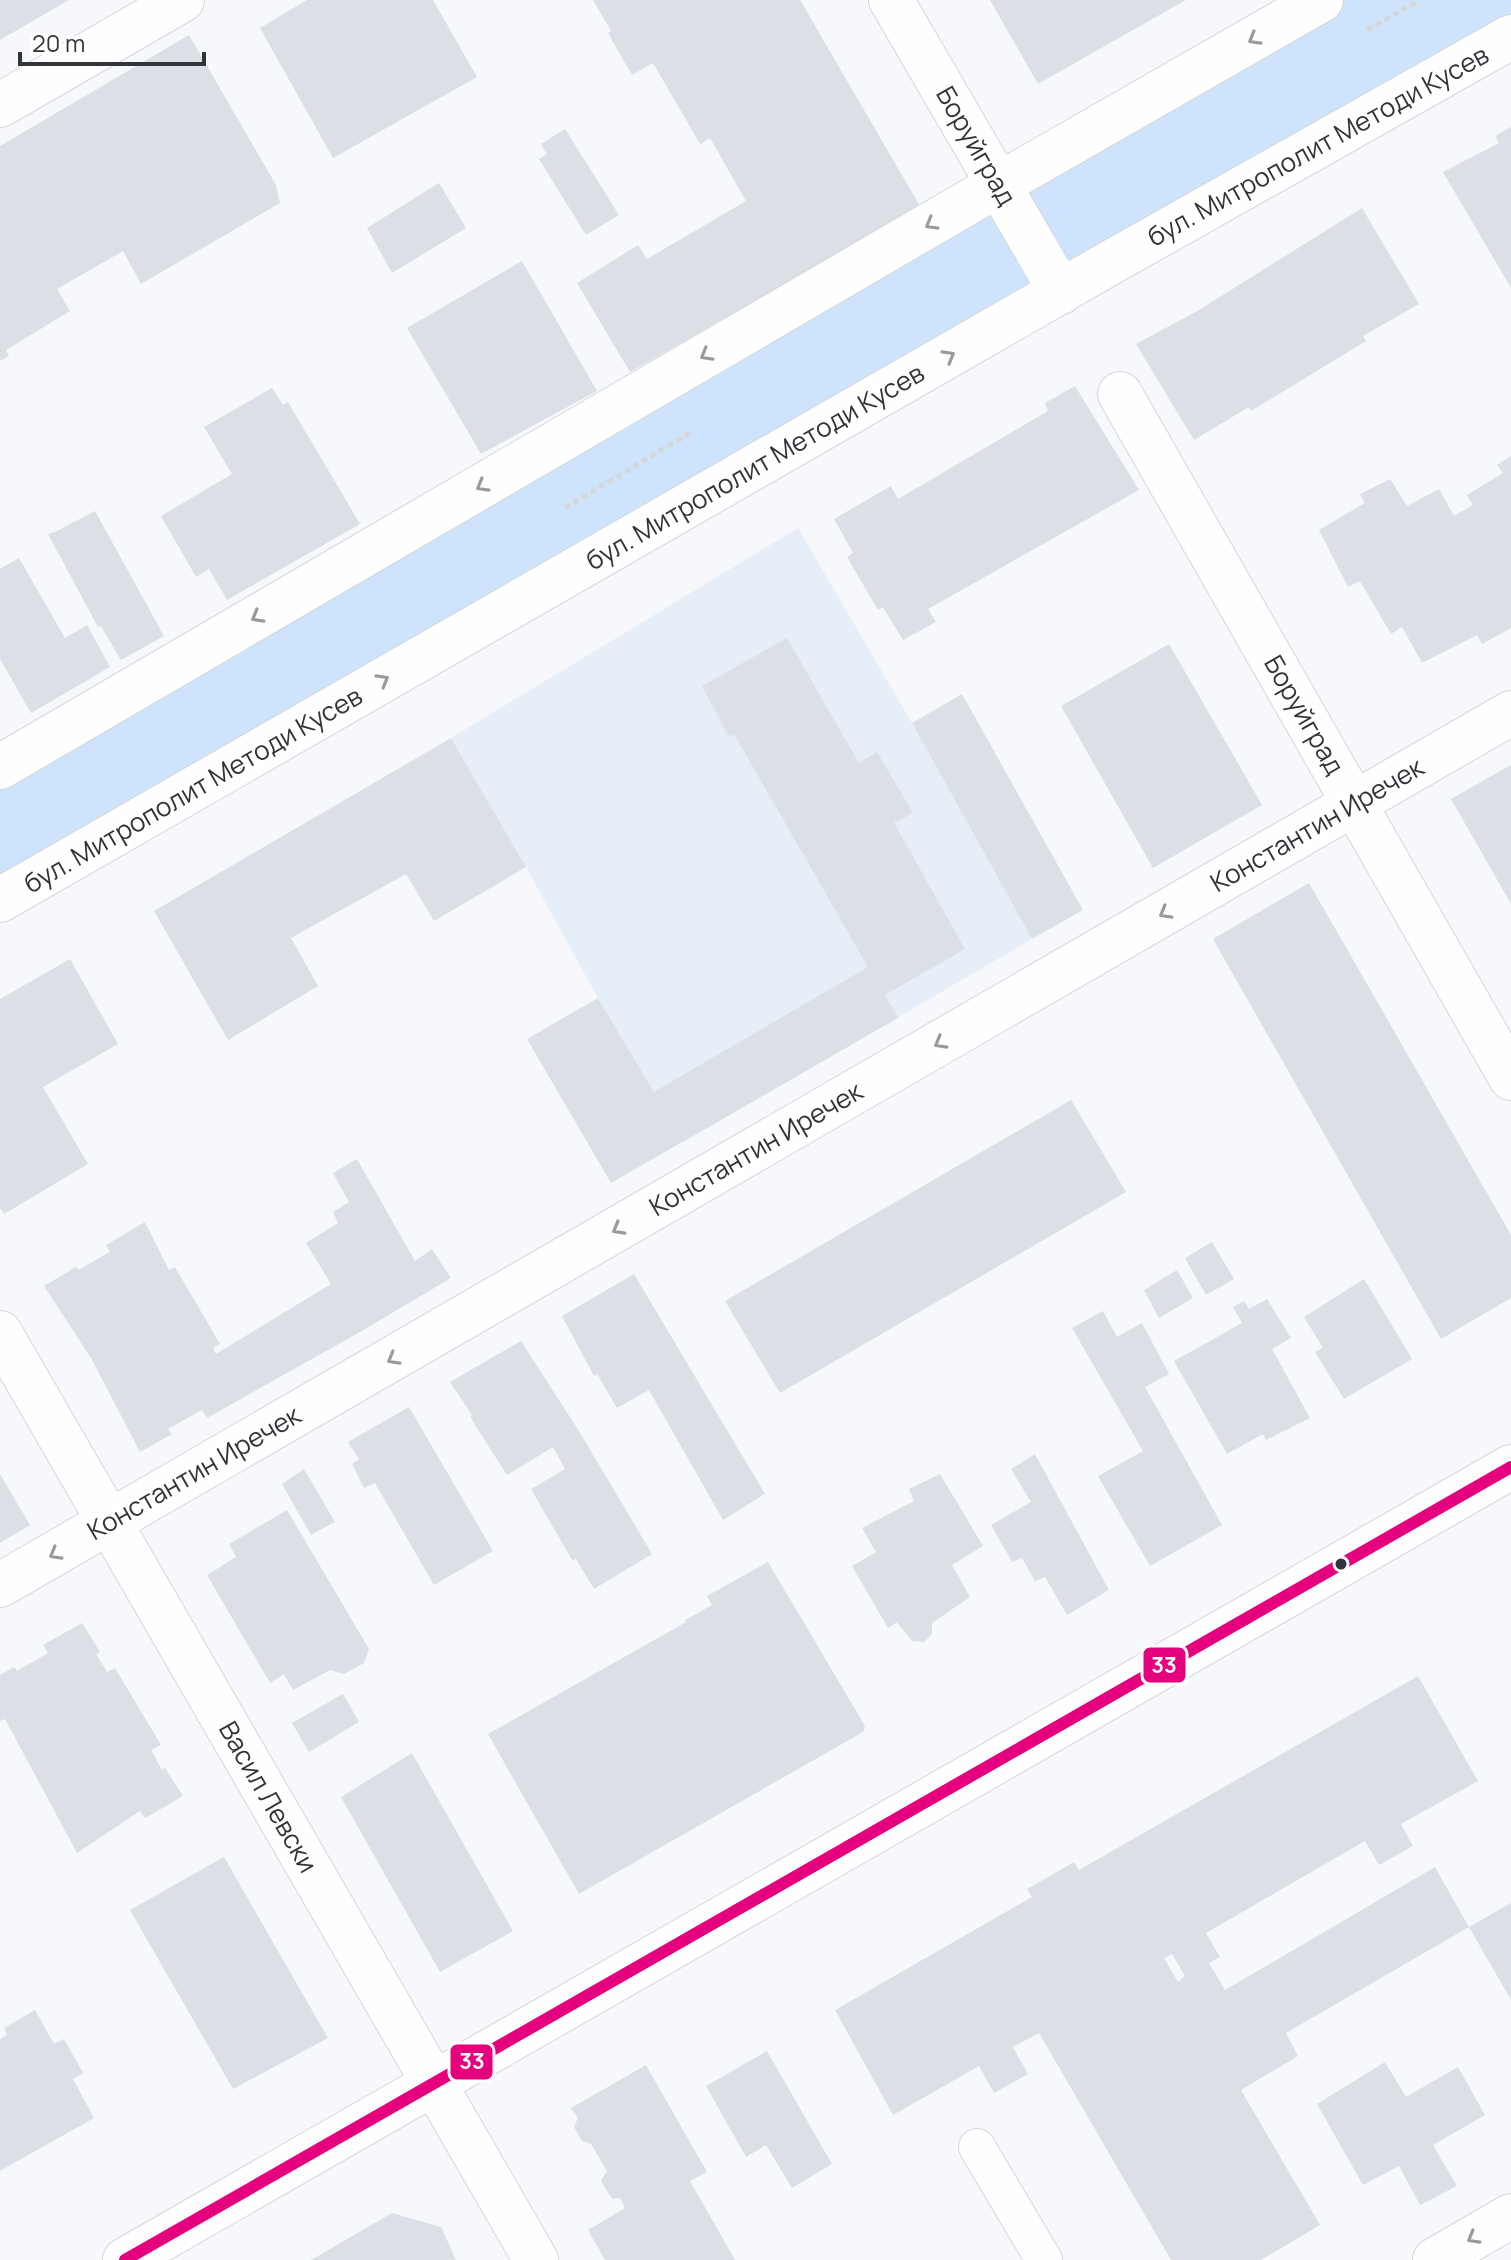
<svg xmlns="http://www.w3.org/2000/svg" width="1511" height="2260" viewBox="0 0 1511 2260" font-family="Manrope,sans-serif">
	<style>
		.built { fill: #e6eef8 }
		.green { fill: #cee4fc }
		.building { fill: #dbe0e6; fill-rule: evenodd }
		.lines { fill: none; stroke-linecap: round; stroke-linejoin: round }
		.service-casing { stroke: #d3d6db; stroke-width: 38 }
		.minor-casing { stroke: #d3d6db; stroke-width: 46 }
		.tertiary-casing { stroke: #d3d6db; stroke-width: 46 }
		.path { stroke: #d5d6d7; stroke-width: 5; stroke-dasharray: 6 4; stroke-linecap: butt }
		.service { stroke: #fefefe; stroke-width: 36 }
		.minor { stroke: #fefefe; stroke-width: 44 }
		.tertiary { stroke: #fefefe; stroke-width: 44 }
		.bus-1-casing { stroke: #fff; stroke-width: 18 }
		.bus-1 { stroke: #e5007d; stroke-width: 12 }
		.oneway { stroke: #989a9c }
		.bus-dot { fill: #313539; stroke: #fff; stroke-width: 3 }
		.labels { text-anchor: middle; stroke-width: 8; stroke-linejoin: round; paint-order: stroke }
		.street-label { font-size: 26px; fill: #313539; stroke: #fff }
		.line-badge { stroke: #fff; stroke-width: 3 }
		.badge-label { font-size: 22px; text-anchor: middle; font-weight: bold; fill: #fff }
	</style>
	<rect width="100%" height="100%" fill="#f6f8fb"/>
	<!-- built -->
	<path class="built" d="M 798,528 L 912,723 L 1032,939 L 684,1142 L 598,998 L 526,867 L 451,738 Z"/>
	<!-- green -->
	<path class="green" d="M 1321,0 L 1511,0 L 1511,37 L 0,900 L 0,767 Z"/>
	<!-- building -->
	<g class="building">
		<path d="M 0,0 L 69,0 L 0,40 Z"/>
		<path d="M 307,0 L 433,0 L 477,77 L 333,158 L 260,28 Z"/>
		<path d="M 593,0 L 800,0 L 920,206 L 630,372 L 577,283 L 638,245 L 647,259 L 746,201 L 710,138 L 700,144 L 653,63 L 632,75 L 608,33 L 611,31 Z"/>
		<path d="M 990,0 L 1186,0 L 1038,84 Z"/>
		<path d="M 189,35 L 276,185 L 280,203 L 141,284 L 123,251 L 57,289 L 70,311 L 6,350 L 9,356 L 0,361 L 0,146 Z"/>
		<path d="M 1511,127 L 1511,288 L 1443,172 L 1499,143 L 1495,136 Z"/>
		<path d="M 565,129 L 619,215 L 586,235 L 539,159 L 547,154 L 541,144 Z"/>
		<path d="M 439,183 L 466,228 L 392,273 L 367,228 Z"/>
		<path d="M 1362,208 L 1419,304 L 1363,336 L 1366,341 L 1251,411 L 1249,407 L 1194,440 L 1136,344 L 1199,310 Z"/>
		<path d="M 522,261 L 597,391 L 481,454 L 407,328 Z"/>
		<path d="M 1075,386 L 1139,490 L 928,609 L 936,622 L 903,640 L 883,607 L 878,610 L 847,557 L 853,553 L 834,519 L 891,486 L 898,499 L 1048,411 L 1045,403 Z"/>
		<path d="M 272,388 L 283,405 L 288,402 L 360,524 L 227,600 L 209,569 L 196,577 L 161,516 L 232,474 L 204,427 Z"/>
		<path d="M 1511,456 L 1511,628 L 1482,644 L 1477,635 L 1422,663 L 1402,627 L 1391,634 L 1360,581 L 1348,587 L 1319,530 L 1365,503 L 1360,494 L 1390,479 L 1407,506 L 1439,489 L 1454,516 L 1473,505 L 1467,495 L 1503,473 L 1497,465 Z"/>
		<path d="M 95,511 L 164,636 L 121,660 L 101,626 L 98,627 L 48,534 L 55,532 Z"/>
		<path d="M 19,558 L 65,638 L 87,625 L 110,667 L 31,713 L 0,659 L 0,569 Z"/>
		<path d="M 787,638 L 859,763 L 877,752 L 913,813 L 894,823 L 965,949 L 885,995 L 898,1018 L 611,1183 L 527,1039 L 598,998 L 654,1092 L 868,967 L 734,734 L 729,737 L 702,686 Z"/>
		<path d="M 1169,644 L 1262,805 L 1153,868 L 1061,706 Z"/>
		<path d="M 962,694 L 1083,910 L 1032,939 L 912,723 Z"/>
		<path d="M 451,738 L 526,867 L 434,921 L 406,874 L 291,938 L 318,986 L 228,1040 L 154,911 Z"/>
		<path d="M 1511,765 L 1511,904 L 1451,799 Z"/>
		<path d="M 1309,883 L 1511,1235 L 1511,1298 L 1441,1339 L 1213,939 Z"/>
		<path d="M 70,959 L 118,1044 L 43,1087 L 88,1164 L 4,1214 L 0,1208 L 0,999 Z"/>
		<path d="M 1071,1100 L 1126,1192 L 780,1393 L 725,1301 Z"/>
		<path d="M 357,1159 L 415,1261 L 432,1249 L 451,1278 L 360,1332 L 207,1418 L 202,1410 L 168,1429 L 172,1434 L 140,1452 L 91,1358 L 44,1286 L 76,1267 L 78,1270 L 110,1252 L 106,1245 L 145,1222 L 169,1270 L 175,1267 L 220,1344 L 213,1348 L 216,1354 L 331,1284 L 306,1243 L 338,1223 L 333,1212 L 349,1202 L 333,1173 Z"/>
		<path d="M 1212,1242 L 1234,1279 L 1206,1295 L 1185,1258 Z"/>
		<path d="M 1177,1270 L 1193,1298 L 1159,1318 L 1144,1290 Z"/>
		<path d="M 634,1274 L 765,1494 L 723,1520 L 649,1390 L 617,1408 L 597,1374 L 594,1376 L 562,1316 Z"/>
		<path d="M 1364,1279 L 1412,1359 L 1344,1399 L 1315,1352 L 1323,1348 L 1304,1317 Z"/>
		<path d="M 1267,1299 L 1291,1338 L 1272,1349 L 1310,1418 L 1266,1440 L 1263,1434 L 1227,1454 L 1174,1361 L 1242,1323 L 1233,1307 L 1244,1301 L 1249,1309 Z"/>
		<path d="M 1103,1311 L 1117,1337 L 1142,1323 L 1169,1374 L 1145,1387 L 1222,1525 L 1150,1566 L 1098,1476 L 1143,1451 L 1072,1328 Z"/>
		<path d="M 521,1341 L 579,1431 L 652,1554 L 594,1589 L 576,1559 L 572,1560 L 531,1489 L 565,1469 L 553,1447 L 507,1475 L 475,1425 L 470,1416 L 472,1415 L 450,1382 Z"/>
		<path d="M 409,1407 L 493,1551 L 434,1585 L 375,1483 L 364,1488 L 352,1464 L 359,1459 L 348,1442 Z"/>
		<path d="M 1035,1454 L 1109,1590 L 1067,1615 L 1045,1577 L 1035,1581 L 1022,1558 L 1012,1562 L 991,1525 L 1031,1502 L 1011,1469 Z"/>
		<path d="M 304,1469 L 335,1522 L 311,1535 L 282,1484 Z"/>
		<path d="M 0,1474 L 30,1525 L 0,1543 Z"/>
		<path d="M 940,1474 L 983,1546 L 952,1565 L 970,1597 L 932,1623 L 932,1634 L 924,1642 L 912,1641 L 897,1622 L 888,1628 L 852,1566 L 876,1552 L 862,1528 L 914,1501 L 909,1489 Z"/>
		<path d="M 287,1510 L 369,1649 L 364,1663 L 344,1674 L 330,1670 L 293,1690 L 284,1674 L 270,1683 L 207,1575 L 236,1557 L 229,1544 Z"/>
		<path d="M 768,1562 L 865,1726 L 863,1732 L 579,1894 L 488,1734 L 686,1622 L 685,1620 L 712,1605 L 707,1596 Z"/>
		<path d="M 82,1623 L 100,1652 L 96,1654 L 107,1672 L 115,1668 L 161,1745 L 151,1750 L 162,1770 L 165,1768 L 183,1796 L 145,1818 L 140,1811 L 77,1853 L 5,1719 L 0,1721 L 0,1675 L 14,1667 L 17,1671 L 48,1653 L 43,1645 Z"/>
		<path d="M 1418,1676 L 1478,1781 L 1401,1824 L 1413,1846 L 1379,1865 L 1365,1841 L 1206,1933 L 1220,1957 L 1209,1963 L 1225,1990 L 1435,1867 L 1469,1927 L 1511,1903 L 1511,2000 L 1469,1927 L 1286,2033 L 1298,2056 L 1241,2090 L 1320,2225 L 1261,2260 L 1171,2260 L 1039,2033 L 1013,2047 L 1028,2074 L 994,2093 L 979,2066 L 893,2115 L 835,2010 L 1032,1897 L 1027,1889 L 1074,1862 L 1079,1870 ZM 1172,1954 L 1185,1976 L 1178,1982 L 1164,1958 Z"/>
		<path d="M 343,1694 L 359,1722 L 309,1752 L 292,1723 Z"/>
		<path d="M 412,1753 L 513,1931 L 440,1972 L 341,1797 Z"/>
		<path d="M 224,1857 L 328,2038 L 233,2089 L 130,1910 Z"/>
		<path d="M 35,2010 L 54,2044 L 64,2039 L 83,2073 L 73,2079 L 94,2118 L 0,2171 L 0,2039 L 7,2035 L 4,2028 Z"/>
		<path d="M 767,2051 L 832,2164 L 792,2188 L 766,2145 L 746,2157 L 706,2086 Z"/>
		<path d="M 1385,2062 L 1406,2097 L 1458,2067 L 1485,2115 L 1433,2145 L 1457,2186 L 1420,2205 L 1399,2166 L 1363,2185 L 1317,2104 Z"/>
		<path d="M 646,2065 L 707,2172 L 690,2181 L 735,2260 L 605,2260 L 588,2230 L 625,2208 L 620,2198 L 612,2199 L 601,2181 L 607,2171 L 591,2144 L 582,2141 L 574,2127 L 578,2118 L 571,2108 Z"/>
		<path d="M 392,2213 L 441,2227 L 456,2260 L 311,2260 Z"/>
	</g>
	<g class="lines">
		<!-- service casing -->
		<g class="service-casing">
			<path id="service" d="M 977,2147 L 1044,2260"/>
		</g>
		<!-- minor casing -->
		<g class="minor-casing">
			<g id="minor">
				<path d="M 891,0 L 1061,292"/>
				<path d="M 0,105 L 182,0"/>
				<path d="M 1120,394 L 1511,1078"/>
				<path d="M 0,767 L 998,185 L 1321,0"/>
				<path d="M 0,900 L 1108,264 L 1511,37"/>
				<path d="M 0,1585 L 1511,713"/>
				<path d="M 1435,2260 L 1511,2216"/>
			</g>
		</g>
		<!-- tertiary casing -->
		<g class="tertiary-casing">
			<g id="tertiary">
				<path d="M 0,1333 L 536,2260"/>
				<path d="M 125,2260 L 1511,1467"/>
			</g>
		</g>
		<!-- path -->
		<g class="path">
			<path d="M 1367,30 L 1420,0"/>
			<path d="M 565,508 L 690,433"/>
		</g>
		<!-- service -->
		<use href="#service" class="service"/>
		<!-- minor -->
		<use href="#minor" class="minor"/>
		<!-- tertiary -->
		<use href="#tertiary" class="tertiary"/>
		<!-- bus-1 casing -->
		<g class="bus-1-casing">
			<path id="bus-1" d="M 125,2260 L 1511,1467"/>
		</g>
		<!-- bus-1 -->
		<use href="#bus-1" class="bus-1"/>
	</g>
	<!-- one-way arrows -->
	<defs><path id="oneway-chevron" d="M-2-3.5L2.5 0L-2 3.5" fill="none" stroke-width="1.6" stroke-linecap="round" stroke-linejoin="round" transform="scale(2)"/></defs>
	<g class="oneway">
		<use href="#oneway-chevron" transform="translate(1254 39) rotate(150)"/>
		<use href="#oneway-chevron" transform="translate(931 224) rotate(150)"/>
		<use href="#oneway-chevron" transform="translate(706 355) rotate(150)"/>
		<use href="#oneway-chevron" transform="translate(949 356) rotate(-30)"/>
		<use href="#oneway-chevron" transform="translate(482 486) rotate(150)"/>
		<use href="#oneway-chevron" transform="translate(257 617) rotate(150)"/>
		<use href="#oneway-chevron" transform="translate(383 680) rotate(-30)"/>
		<use href="#oneway-chevron" transform="translate(1165 913) rotate(150)"/>
		<use href="#oneway-chevron" transform="translate(940 1043) rotate(150)"/>
		<use href="#oneway-chevron" transform="translate(618 1229) rotate(150)"/>
		<use href="#oneway-chevron" transform="translate(393 1359) rotate(150)"/>
		<use href="#oneway-chevron" transform="translate(55 1554) rotate(150)"/>
		<use href="#oneway-chevron" transform="translate(1473 2238) rotate(150)"/>
	</g>
	<!-- markers -->
	<circle class="bus-dot" cx="1341" cy="1564" r="7"/>
	<g class="labels">
		<!-- street labels -->
		<g class="street-label">
			<text transform="translate(976 146) rotate(60)" y="9">Боруйград</text>
			<text transform="translate(1318 146) rotate(-29)" y="9">бул. Митрополит Методи Кусев</text>
			<text transform="translate(755 467) rotate(-30)" y="9">бул. Митрополит Методи Кусев</text>
			<text transform="translate(1304 715) rotate(60)" y="9">Боруйград</text>
			<text transform="translate(193 790) rotate(-30)" y="9">бул. Митрополит Методи Кусев</text>
			<text transform="translate(1317 825) rotate(-30)" y="9">Константин Иречек</text>
			<text transform="translate(756 1149) rotate(-30)" y="9">Константин Иречек</text>
			<text transform="translate(194 1473) rotate(-30)" y="9">Константин Иречек</text>
			<text transform="translate(268 1797) rotate(60)" y="9">Васил Левски</text>
		</g>
	</g>
	<g class="line-badge">
		<rect x="1142" y="1646" width="45" height="38" rx="8" fill="#e5007d"/>
		<rect x="449" y="2043" width="45" height="38" rx="8" fill="#e5007d"/>
	</g>
	<g class="badge-label">
		<text x="1164" y="1673">33</text>
		<text x="472" y="2069">33</text>
	</g>
	<!-- scale -->
	<path d="M20 52v12h184v-12" fill="none" stroke="#313539" stroke-width="4"/>
	<text x="32" y="52" font-size="24" fill="#313539" stroke="#ffffff" stroke-width="6" paint-order="stroke">20 m</text>
</svg>
